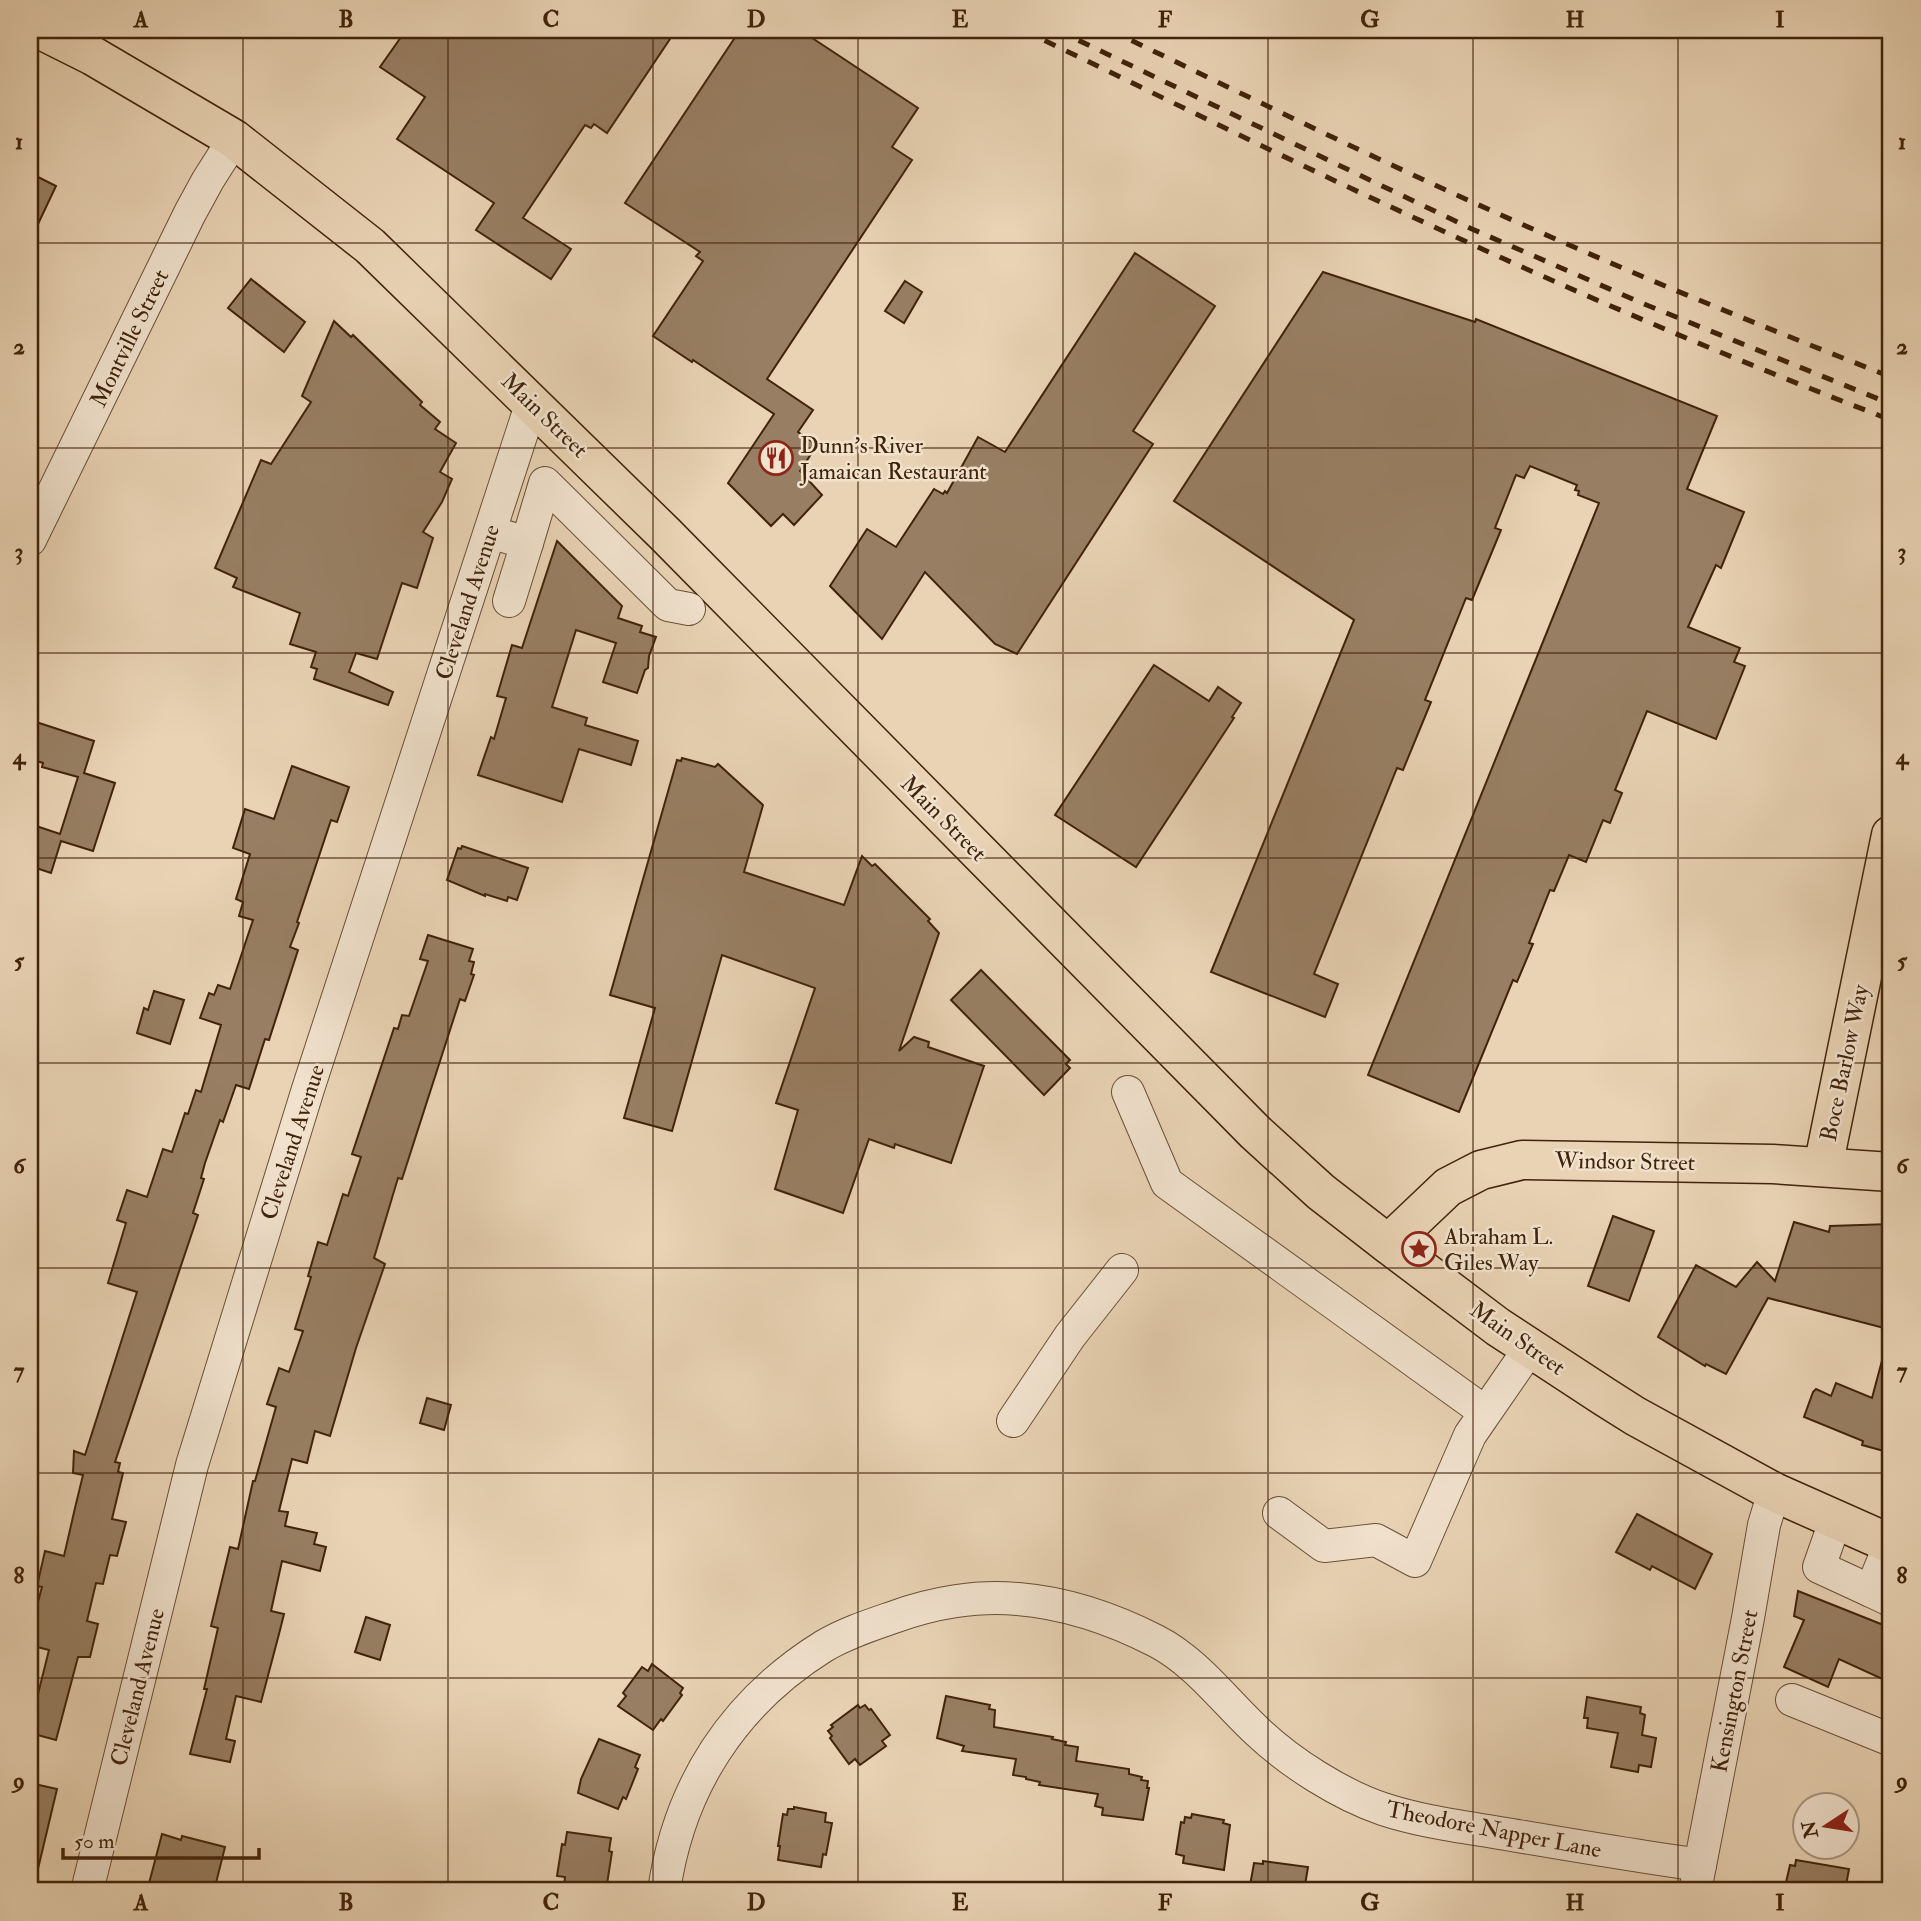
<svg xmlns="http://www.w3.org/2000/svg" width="1921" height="1921" viewBox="0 0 1921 1921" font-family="'IM FELL Double Pica',serif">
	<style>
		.building { fill: #987f63; stroke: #41230b; stroke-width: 2 }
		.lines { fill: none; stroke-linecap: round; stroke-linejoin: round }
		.minor-casing { stroke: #6b4f35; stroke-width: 34 }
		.major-casing { stroke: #41230b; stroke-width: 41 }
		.minor { stroke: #f1e2ce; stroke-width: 32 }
		.major { stroke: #e9d3b4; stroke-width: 38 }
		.rail { stroke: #41230b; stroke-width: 5; stroke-dasharray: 12 12; stroke-linecap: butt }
		.grid { fill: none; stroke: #41230b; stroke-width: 2; stroke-opacity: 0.55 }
		.labels { text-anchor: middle; stroke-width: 5; stroke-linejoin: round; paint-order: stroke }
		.street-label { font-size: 23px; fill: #41230b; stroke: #f1e2ce }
		.poi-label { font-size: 23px; fill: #41230b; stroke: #f1e2ce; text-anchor: start }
		.neatline { fill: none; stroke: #41230b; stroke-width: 2.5 }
		.grid-label { font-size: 23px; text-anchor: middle; font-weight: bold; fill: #41230b }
	</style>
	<rect width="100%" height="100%" fill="#e9d3b4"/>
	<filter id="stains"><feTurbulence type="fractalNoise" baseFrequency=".00286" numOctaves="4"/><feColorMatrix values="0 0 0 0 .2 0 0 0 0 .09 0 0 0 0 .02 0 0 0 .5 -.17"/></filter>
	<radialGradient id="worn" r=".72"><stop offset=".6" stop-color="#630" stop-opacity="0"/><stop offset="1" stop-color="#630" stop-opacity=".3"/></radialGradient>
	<!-- building -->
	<g class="building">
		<path d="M 406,30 L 676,30 L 607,133 L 594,124 L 591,128 L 585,125 L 523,218 L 571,249 L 551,279 L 476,230 L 494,203 L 397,139 L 425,97 L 380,67 Z"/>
		<path d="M 740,30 L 800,30 L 918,108 L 892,147 L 912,160 L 767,379 L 813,410 L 798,432 L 817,445 L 800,471 L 822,495 L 794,525 L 783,514 L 771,526 L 728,483 L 774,414 L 693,360 L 692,362 L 653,336 L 703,261 L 696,256 L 700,252 L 625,203 Z"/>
		<path d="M 30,173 L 56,186 L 30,241 Z"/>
		<path d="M 1135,253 L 1215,306 L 1133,431 L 1153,444 L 1017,654 L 995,644 L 925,572 L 882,639 L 830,586 L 867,529 L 896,547 L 934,489 L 943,494 L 945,491 L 947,493 L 978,437 L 1005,452 Z"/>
		<path d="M 1323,272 L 1475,322 L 1476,319 L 1717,416 L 1687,489 L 1744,512 L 1721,568 L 1716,565 L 1688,627 L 1740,648 L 1734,662 L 1745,666 L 1716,739 L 1647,711 L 1615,790 L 1622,793 L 1610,823 L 1603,820 L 1586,862 L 1569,855 L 1554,891 L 1550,890 L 1529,943 L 1533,944 L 1517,982 L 1513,980 L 1459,1112 L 1368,1075 L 1599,503 L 1578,495 L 1579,491 L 1575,490 L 1577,485 L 1530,466 L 1524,478 L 1516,475 L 1495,528 L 1501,530 L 1472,600 L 1466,598 L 1425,700 L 1431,702 L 1403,770 L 1397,768 L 1314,974 L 1338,984 L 1325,1017 L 1211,972 L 1354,620 L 1174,501 Z"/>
		<path d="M 251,279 L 305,322 L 284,352 L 228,308 Z"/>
		<path d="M 905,281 L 922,292 L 904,323 L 885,311 Z"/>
		<path d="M 334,321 L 351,337 L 353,335 L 422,402 L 420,405 L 440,422 L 435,429 L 456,443 L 440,472 L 452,479 L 442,502 L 423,532 L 433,538 L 417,588 L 402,583 L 377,659 L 356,653 L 349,672 L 393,692 L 388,705 L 314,679 L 317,669 L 311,667 L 316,652 L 290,644 L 300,613 L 233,587 L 237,578 L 215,568 L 261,460 L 271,464 L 311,402 L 302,396 Z"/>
		<path d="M 557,541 L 622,606 L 618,618 L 642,626 L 640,632 L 656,637 L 649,656 L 648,668 L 645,670 L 637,693 L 603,682 L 616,643 L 576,630 L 552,707 L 587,718 L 585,725 L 638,741 L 631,765 L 579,749 L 562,802 L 478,775 L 491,737 L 494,739 L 506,698 L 497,696 L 512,645 L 522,648 Z"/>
		<path d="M 1154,665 L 1209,701 L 1218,687 L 1241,703 L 1232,717 L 1234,718 L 1136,867 L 1055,815 Z"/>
		<path d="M 30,720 L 94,741 L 84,773 L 115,783 L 93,851 L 61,841 L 51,873 L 30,866 L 30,824 L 60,834 L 78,777 L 42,767 L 43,763 L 30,759 Z"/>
		<path d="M 682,758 L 715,767 L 718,764 L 763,805 L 744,872 L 844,905 L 862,856 L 872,866 L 875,864 L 930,919 L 928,921 L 939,933 L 899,1051 L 914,1037 L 929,1042 L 928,1047 L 984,1066 L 951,1163 L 895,1144 L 894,1148 L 869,1139 L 843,1213 L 775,1189 L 798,1110 L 776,1103 L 815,988 L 722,955 L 672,1131 L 624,1118 L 655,1008 L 610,995 L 677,760 L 681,761 Z"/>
		<path d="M 292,766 L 349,787 L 337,822 L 331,820 L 297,922 L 299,923 L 290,947 L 298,950 L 269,1040 L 265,1039 L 249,1089 L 236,1085 L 223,1122 L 220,1120 L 205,1163 L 201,1178 L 204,1179 L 193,1213 L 198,1215 L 115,1462 L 120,1463 L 118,1472 L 123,1473 L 112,1519 L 126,1522 L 117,1556 L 110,1555 L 103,1584 L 96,1583 L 87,1621 L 98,1624 L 90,1657 L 78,1657 L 56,1740 L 30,1733 L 30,1696 L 37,1698 L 49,1650 L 33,1646 L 37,1629 L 31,1628 L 42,1587 L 37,1586 L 45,1551 L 64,1556 L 75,1508 L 83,1475 L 73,1473 L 74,1451 L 85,1455 L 137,1292 L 108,1283 L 126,1223 L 117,1220 L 127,1190 L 147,1197 L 163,1149 L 172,1152 L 185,1113 L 188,1114 L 196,1090 L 201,1092 L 221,1025 L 200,1018 L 209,993 L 214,995 L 218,985 L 230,989 L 253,920 L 239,916 L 243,902 L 236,899 L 250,854 L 233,848 L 245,809 L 274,819 Z"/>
		<path d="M 462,846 L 528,868 L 517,900 L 508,897 L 507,901 L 485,894 L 485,896 L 447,880 L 458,848 L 461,849 Z"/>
		<path d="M 428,935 L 473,949 L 469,961 L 474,962 L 471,974 L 474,975 L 465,1001 L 460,999 L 402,1179 L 398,1178 L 374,1258 L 385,1264 L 356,1348 L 330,1436 L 315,1431 L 307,1463 L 292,1459 L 279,1511 L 288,1512 L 285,1526 L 317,1533 L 314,1544 L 326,1547 L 320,1571 L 282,1561 L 271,1611 L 284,1614 L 279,1634 L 261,1702 L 236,1696 L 226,1739 L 235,1741 L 230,1762 L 190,1754 L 207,1689 L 204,1689 L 218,1628 L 211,1626 L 230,1547 L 238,1549 L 253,1481 L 255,1481 L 276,1407 L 267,1404 L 279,1368 L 289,1372 L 303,1331 L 295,1329 L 311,1277 L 308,1276 L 318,1242 L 327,1245 L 343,1194 L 348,1196 L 361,1157 L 352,1154 L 394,1028 L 398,1029 L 402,1015 L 409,1016 L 428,961 L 420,959 Z"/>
		<path d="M 981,970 L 1070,1060 L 1066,1064 L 1070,1068 L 1044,1095 L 951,1000 Z"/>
		<path d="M 154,991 L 184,1000 L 170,1044 L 137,1033 L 144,1008 L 148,1010 Z"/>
		<path d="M 1613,1216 L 1654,1231 L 1629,1301 L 1588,1286 Z"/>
		<path d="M 1794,1222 L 1829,1232 L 1830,1226 L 1891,1224 L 1891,1317 L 1888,1329 L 1768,1298 L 1726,1374 L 1706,1364 L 1705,1366 L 1658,1337 L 1696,1265 L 1736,1287 L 1757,1262 L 1775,1281 Z"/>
		<path d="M 1884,1353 L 1891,1354 L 1891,1453 L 1862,1445 L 1863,1441 L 1804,1417 L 1813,1392 L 1816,1389 L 1831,1396 L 1836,1383 L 1872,1398 Z"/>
		<path d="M 427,1398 L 451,1405 L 444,1430 L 420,1423 Z"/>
		<path d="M 1637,1514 L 1712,1554 L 1695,1589 L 1652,1566 L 1650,1570 L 1616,1552 Z"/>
		<path d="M 1798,1591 L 1891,1628 L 1891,1683 L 1839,1659 L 1828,1687 L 1784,1667 L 1804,1620 L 1794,1616 Z"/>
		<path d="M 366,1617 L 390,1625 L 380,1660 L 355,1652 Z"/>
		<path d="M 652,1664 L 683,1688 L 680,1693 L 682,1695 L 663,1721 L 661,1719 L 653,1730 L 618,1706 L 626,1696 L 623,1693 L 642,1667 L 648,1671 Z"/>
		<path d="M 946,1696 L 990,1705 L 989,1709 L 995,1710 L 994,1727 L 1053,1737 L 1052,1739 L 1066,1742 L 1065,1745 L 1078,1747 L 1076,1761 L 1129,1769 L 1129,1774 L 1142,1777 L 1141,1780 L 1148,1781 L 1147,1788 L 1149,1788 L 1143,1820 L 1102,1815 L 1103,1808 L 1095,1806 L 1098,1794 L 1039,1785 L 1040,1782 L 1026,1779 L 1026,1777 L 1013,1775 L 1016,1759 L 962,1751 L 964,1746 L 937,1738 Z"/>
		<path d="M 1587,1697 L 1641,1707 L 1640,1713 L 1645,1715 L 1642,1735 L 1656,1738 L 1651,1767 L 1639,1765 L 1638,1772 L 1611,1767 L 1618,1733 L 1587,1728 L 1588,1718 L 1584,1718 Z"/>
		<path d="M 858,1705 L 860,1708 L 865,1705 L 869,1710 L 871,1709 L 890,1735 L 882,1741 L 886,1746 L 860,1765 L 855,1759 L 849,1764 L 830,1738 L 832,1736 L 828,1731 L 833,1727 L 831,1725 Z"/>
		<path d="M 599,1739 L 640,1755 L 635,1767 L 638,1769 L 626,1799 L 623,1797 L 618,1809 L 578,1793 L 581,1779 Z"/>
		<path d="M 30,1783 L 57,1789 L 38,1869 L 30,1868 Z"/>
		<path d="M 794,1807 L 826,1813 L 825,1822 L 832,1823 L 826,1855 L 823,1854 L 821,1867 L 778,1860 L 780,1846 L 778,1846 L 783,1814 L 787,1815 L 788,1809 L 794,1809 Z"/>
		<path d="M 1192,1814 L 1224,1820 L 1223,1823 L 1230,1825 L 1224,1870 L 1183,1863 L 1184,1856 L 1176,1854 L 1181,1822 L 1184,1823 L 1185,1817 L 1191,1818 Z"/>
		<path d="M 567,1832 L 611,1838 L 609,1851 L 612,1852 L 607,1884 L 603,1884 L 603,1890 L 564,1886 L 565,1877 L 557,1876 L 562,1844 L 565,1845 Z"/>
		<path d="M 162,1834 L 181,1840 L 182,1836 L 225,1847 L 214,1891 L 147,1891 Z"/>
		<path d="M 1796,1860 L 1849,1869 L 1845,1891 L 1784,1891 L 1790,1865 L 1795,1866 Z"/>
		<path d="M 1263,1861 L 1308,1867 L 1304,1891 L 1249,1891 L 1254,1863 L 1263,1864 Z"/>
	</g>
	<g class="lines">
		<!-- minor casing -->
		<g class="minor-casing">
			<g id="minor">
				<path d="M 490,532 L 527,543 L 545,483 L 668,605 L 689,609"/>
				<path d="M 30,540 L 190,213 L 208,180 L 234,139"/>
				<path d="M 509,601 L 527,543"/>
				<path d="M 1128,1092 L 1167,1183 L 1485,1412"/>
				<path d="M 1013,1421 L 1070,1336 L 1122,1270"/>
				<path d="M 1279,1513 L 1324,1546 L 1376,1540 L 1415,1561 L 1470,1435 L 1530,1348"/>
				<path d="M 1836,1519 L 1819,1567 L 1871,1591"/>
				<path d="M 1890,1544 L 1871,1591 L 1890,1600"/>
				<path d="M 1792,1700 L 1891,1740"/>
				<path d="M 87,1891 L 192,1465 L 308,1089 L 532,402"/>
				<path d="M 664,1891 C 679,1786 734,1702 824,1646 C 846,1633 871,1625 894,1617 C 932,1603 977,1595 1018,1599 C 1067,1603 1113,1619 1156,1641 C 1197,1662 1226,1703 1259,1733 C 1291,1763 1341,1795 1383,1809 C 1422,1822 1465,1827 1506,1834 C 1571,1845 1635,1856 1700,1865"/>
				<path d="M 1695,1891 L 1748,1618 L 1764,1525 L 1774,1492"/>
			</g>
		</g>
		<!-- major casing -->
		<g class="major-casing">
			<g id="major">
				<path d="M 41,30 L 93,56 L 234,139 L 370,246 L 665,534 L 1255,1132 L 1321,1192 L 1388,1244 L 1498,1327 L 1605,1397 L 1635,1416 L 1774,1492 L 1891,1544"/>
				<path d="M 1823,1167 L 1891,835"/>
				<path d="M 1388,1244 L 1448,1187 L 1481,1170 L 1522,1160 L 1773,1164 L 1891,1172"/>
			</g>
		</g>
		<!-- minor -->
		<use href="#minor" class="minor"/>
		<!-- major -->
		<use href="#major" class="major"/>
		<!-- rail -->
		<g class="rail">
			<path d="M 1023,30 C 1158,95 1292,162 1428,224 C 1580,295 1735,360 1891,420"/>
			<path d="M 1057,30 L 1472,229 L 1644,304 L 1891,404"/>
			<path d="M 1110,30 C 1261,103 1412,177 1567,244 C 1674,291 1782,334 1891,377"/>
		</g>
	</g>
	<!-- grid -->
	<path class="grid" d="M 243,30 L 243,1891M 448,30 L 448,1891M 653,30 L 653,1891M 858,30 L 858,1891M 1063,30 L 1063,1891M 1268,30 L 1268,1891M 1473,30 L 1473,1891M 1678,30 L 1678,1891M 30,243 L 1891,243M 30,448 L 1891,448M 30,653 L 1891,653M 30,858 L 1891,858M 30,1063 L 1891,1063M 30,1268 L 1891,1268M 30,1473 L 1891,1473M 30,1678 L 1891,1678"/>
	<!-- icons -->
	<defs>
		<g id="restaurant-ring" transform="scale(1.75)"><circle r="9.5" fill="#f1e2ce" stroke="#8f2418" stroke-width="1.5"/><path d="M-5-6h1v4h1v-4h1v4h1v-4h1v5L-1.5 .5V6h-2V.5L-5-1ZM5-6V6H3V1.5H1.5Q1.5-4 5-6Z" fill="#8f2418"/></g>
		<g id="sight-ring" transform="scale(1.75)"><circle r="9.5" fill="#f1e2ce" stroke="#8f2418" stroke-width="1.5"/><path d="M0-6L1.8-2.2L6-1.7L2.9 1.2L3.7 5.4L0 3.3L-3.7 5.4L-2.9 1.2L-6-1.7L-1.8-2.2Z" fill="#8f2418"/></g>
	</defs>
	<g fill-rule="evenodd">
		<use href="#restaurant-ring" x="776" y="458"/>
		<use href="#sight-ring" x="1419" y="1249"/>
	</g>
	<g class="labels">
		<!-- street labels -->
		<g class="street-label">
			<text transform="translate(129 338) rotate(-64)" y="8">Montville Street</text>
			<text transform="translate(545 415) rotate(44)" y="8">Main Street</text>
			<text transform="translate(467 602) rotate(-72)" y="8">Cleveland Avenue</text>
			<text transform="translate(944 818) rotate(45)" y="8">Main Street</text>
			<text transform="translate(1844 1063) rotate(-78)" y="8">Boce Barlow Way</text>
			<text transform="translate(292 1142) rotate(-72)" y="8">Cleveland Avenue</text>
			<text transform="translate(1625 1161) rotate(1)" y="8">Windsor Street</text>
			<text transform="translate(1518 1338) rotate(35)" y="8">Main Street</text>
			<text transform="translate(137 1687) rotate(-76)" y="8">Cleveland Avenue</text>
			<text transform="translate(1734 1691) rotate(-79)" y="8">Kensington Street</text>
			<text transform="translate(1494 1829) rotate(11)" y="8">Theodore Napper Lane</text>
		</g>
		<!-- poi labels -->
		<g class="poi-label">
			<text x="800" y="453">Dunn's River<tspan x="800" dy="26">Jamaican Restaurant</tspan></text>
			<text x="1444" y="1244">Abraham L.<tspan x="1444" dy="26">Giles Way</tspan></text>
		</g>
	</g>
	<!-- margin -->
	<rect width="1921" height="1921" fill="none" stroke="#e9d3b4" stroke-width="77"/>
	<!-- north arrow -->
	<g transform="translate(1826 1826) rotate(258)"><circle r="33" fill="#f1e2ce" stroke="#ab9680" stroke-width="2"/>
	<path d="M0-5L12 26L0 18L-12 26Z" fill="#8f2418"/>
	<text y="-10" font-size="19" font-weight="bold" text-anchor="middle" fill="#41230b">N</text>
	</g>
	<!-- scale -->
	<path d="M63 1848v10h196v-10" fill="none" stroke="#41230b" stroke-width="3.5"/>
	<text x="74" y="1848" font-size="21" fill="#41230b" stroke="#f1e2ce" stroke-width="5" paint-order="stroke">50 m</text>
	<rect x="38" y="38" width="1844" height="1844" class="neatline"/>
	<g class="grid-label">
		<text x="141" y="27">A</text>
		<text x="346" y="27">B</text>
		<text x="551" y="27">C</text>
		<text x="756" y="27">D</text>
		<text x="960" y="27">E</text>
		<text x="1165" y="27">F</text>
		<text x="1370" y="27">G</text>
		<text x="1575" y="27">H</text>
		<text x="1780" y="27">I</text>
		<text x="19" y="149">1</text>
		<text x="1902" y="149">1</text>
		<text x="19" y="354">2</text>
		<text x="1902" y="354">2</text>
		<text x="19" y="559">3</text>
		<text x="1902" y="559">3</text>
		<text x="19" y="764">4</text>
		<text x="1902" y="764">4</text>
		<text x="19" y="968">5</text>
		<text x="1902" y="968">5</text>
		<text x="19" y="1173">6</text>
		<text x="1902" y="1173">6</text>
		<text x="19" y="1378">7</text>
		<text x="1902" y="1378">7</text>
		<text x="19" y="1583">8</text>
		<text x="1902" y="1583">8</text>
		<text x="19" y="1788">9</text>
		<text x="1902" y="1788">9</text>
		<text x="141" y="1910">A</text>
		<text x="346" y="1910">B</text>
		<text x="551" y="1910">C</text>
		<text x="756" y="1910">D</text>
		<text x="960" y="1910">E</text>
		<text x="1165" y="1910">F</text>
		<text x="1370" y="1910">G</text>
		<text x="1575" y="1910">H</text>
		<text x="1780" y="1910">I</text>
	</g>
	<rect width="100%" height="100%" filter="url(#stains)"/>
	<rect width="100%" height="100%" fill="url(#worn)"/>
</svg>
